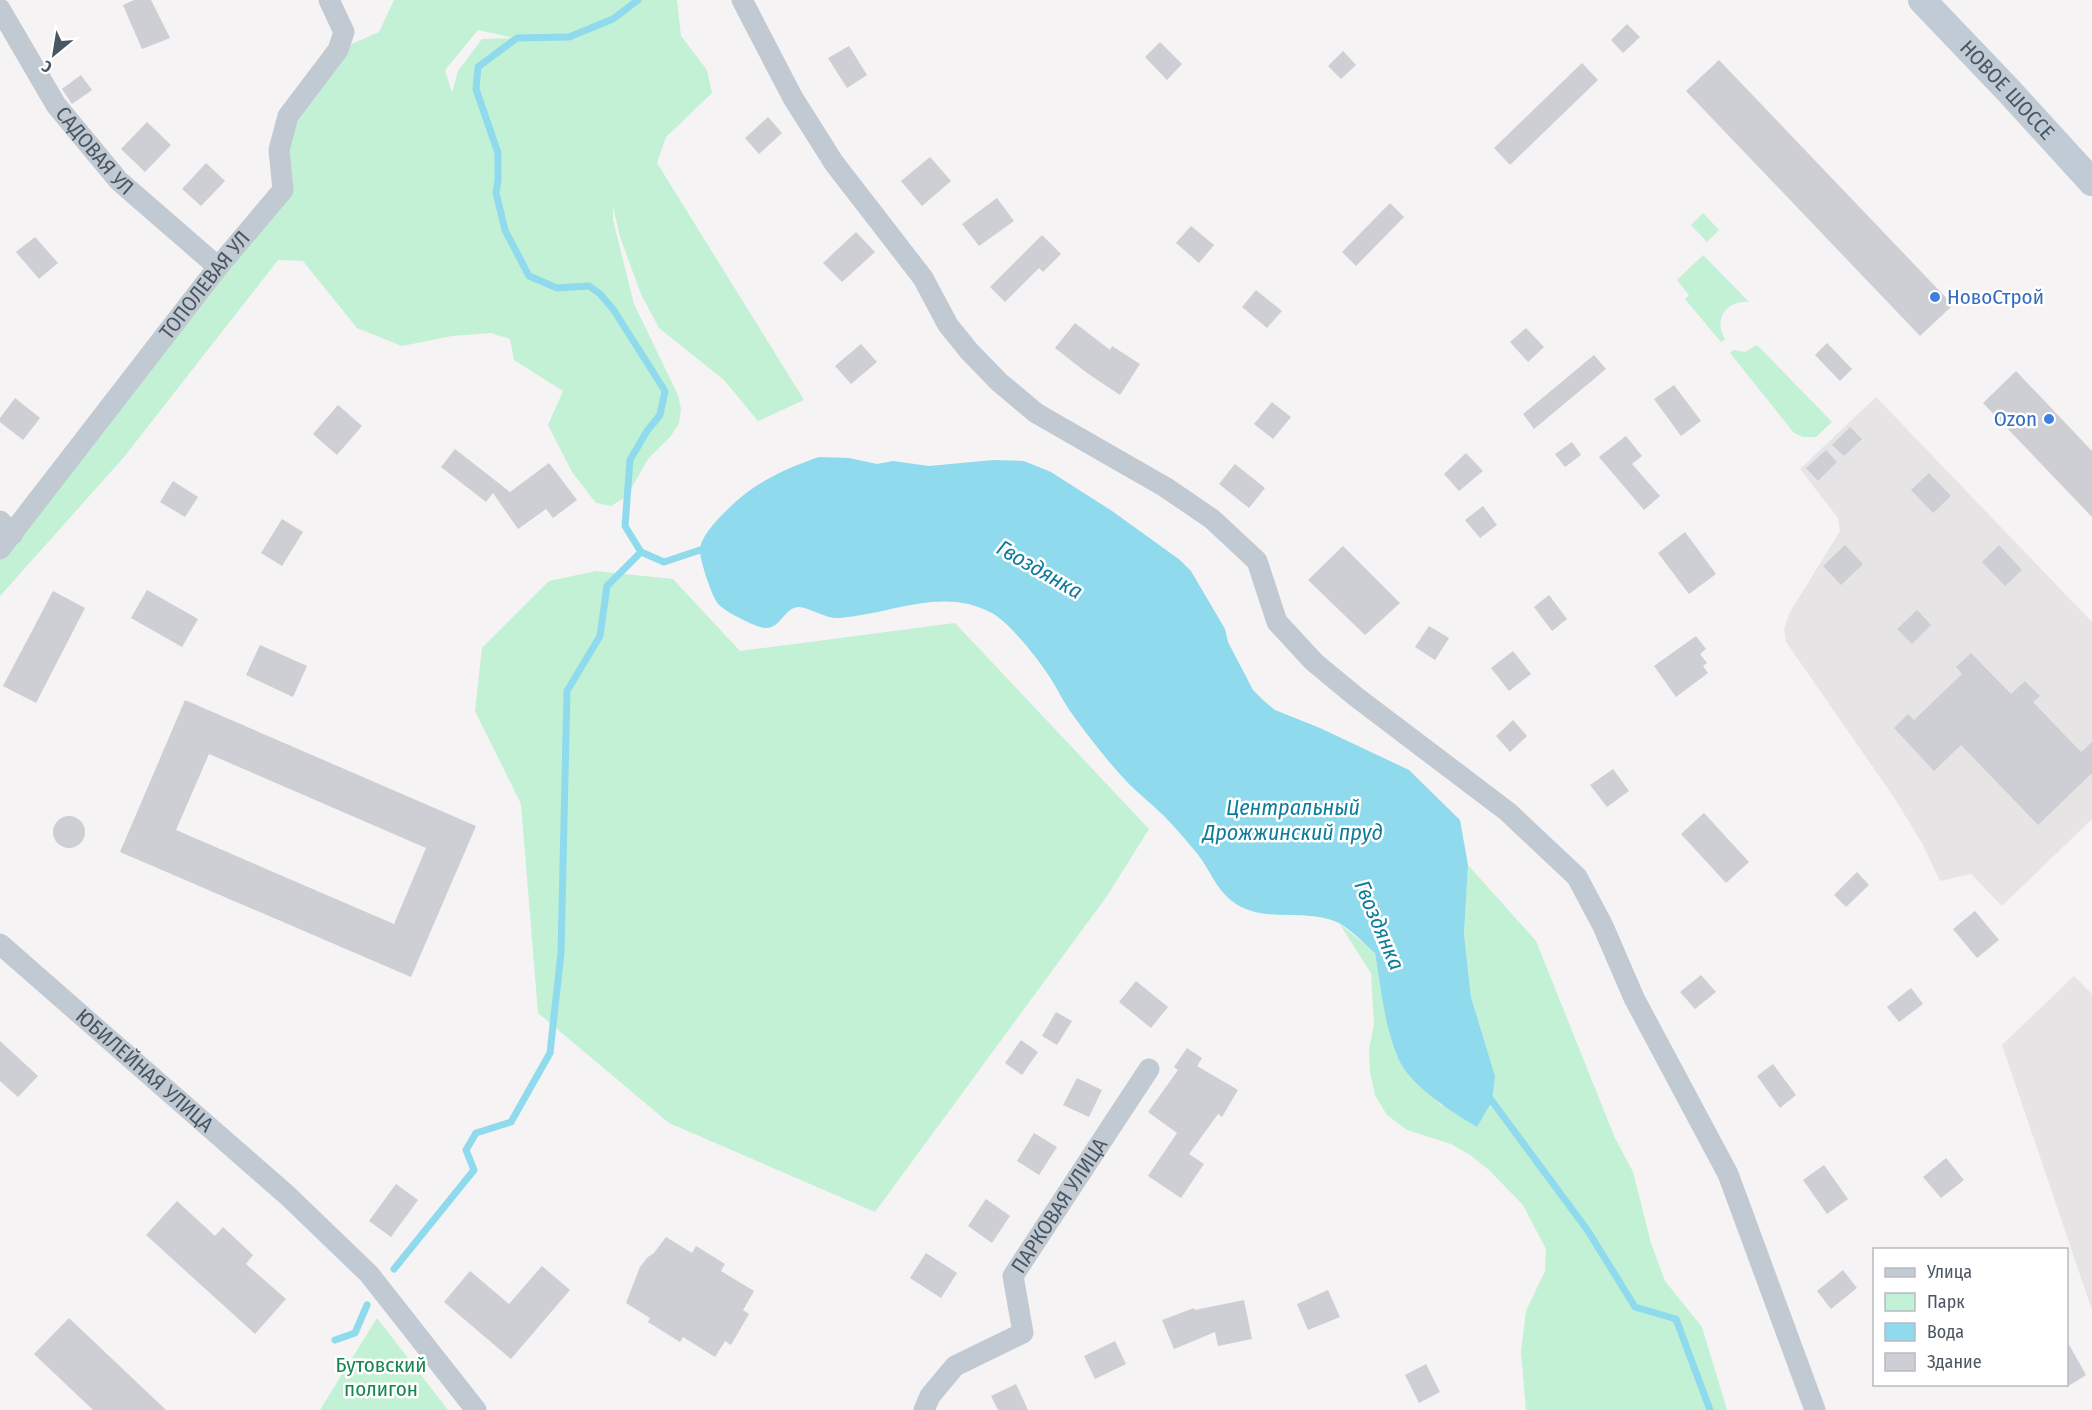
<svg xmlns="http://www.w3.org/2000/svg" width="2092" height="1410" viewBox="0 0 2092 1410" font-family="'Fira Sans Condensed',sans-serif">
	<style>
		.education { fill: #e6e4e5 }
		.green { fill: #c3f1d5; fill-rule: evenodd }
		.water { fill: #90daee }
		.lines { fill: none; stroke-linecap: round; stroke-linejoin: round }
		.stream { stroke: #90daee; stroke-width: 7 }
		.building { fill: #cdcfd5; fill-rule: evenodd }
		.street { stroke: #c1cad2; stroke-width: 21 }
		.secondary { stroke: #c1cbd6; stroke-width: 28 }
		.shop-dot { fill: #3f7fe0; stroke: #fff; stroke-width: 2 }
		.labels { text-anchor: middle; stroke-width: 5; stroke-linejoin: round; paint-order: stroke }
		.street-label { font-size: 21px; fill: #4a5661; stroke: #fff }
		.shop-label { font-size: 21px; fill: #366cbe; stroke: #fff; text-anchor: start }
		.park-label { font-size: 21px; fill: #17864f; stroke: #fff }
		.water-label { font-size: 22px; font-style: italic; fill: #0c7c9b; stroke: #fff }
	</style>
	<rect width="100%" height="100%" fill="#f5f3f3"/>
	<!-- education -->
	<g class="education">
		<path d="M 1876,397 L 2092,622 L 2092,819 L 2002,906 L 1971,874 L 1940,881 L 1922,843 L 1893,796 L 1786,642 L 1784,629 L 1790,612 L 1840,531 L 1838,518 L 1800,469 Z"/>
		<path d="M 2074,976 L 2092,994 L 2092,1310 L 2002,1045 Z"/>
	</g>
	<!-- green -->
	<g class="green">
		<path d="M 394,0 L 677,0 L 681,36 L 707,70 L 712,93 L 666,137 L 657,163 L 804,400 L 758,421 L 724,380 L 659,328 L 641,294 L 620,237 L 613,206 L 613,220 L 634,304 L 678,395 L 681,409 L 679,424 L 670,437 L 648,459 L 627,496 L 611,506 L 596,503 L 572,472 L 548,425 L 563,391 L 514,360 L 510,339 L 491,333 L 452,336 L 402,346 L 357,328 L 303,261 L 278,260 L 124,457 L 0,596 L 0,540 L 283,190 L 279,150 L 338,50 L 379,32 ZM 478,30 L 514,38 L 482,39 L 458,71 L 452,93 L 445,70 Z"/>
		<path d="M 1703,213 L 1719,230 L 1707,242 L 1691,225 Z"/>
		<path d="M 1703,255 L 1749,302 C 1726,300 1713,320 1725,339 L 1721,342 L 1685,299 L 1689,295 L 1677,280 Z"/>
		<path d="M 1757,345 L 1832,422 L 1816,437 L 1803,437 L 1794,433 L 1730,353 L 1734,350 L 1745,352 Z"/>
		<path d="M 596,571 L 673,579 L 740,651 L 955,623 L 1149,829 L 1107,896 L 875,1212 L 669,1123 L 538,1013 L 521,804 L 475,711 L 482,648 L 549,581 Z"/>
		<path d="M 1468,865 L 1536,941 L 1615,1138 L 1633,1172 L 1651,1243 L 1665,1281 L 1702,1327 L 1727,1410 L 1526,1410 L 1521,1352 L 1526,1311 L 1545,1271 L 1546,1249 L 1523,1205 L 1489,1170 L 1470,1155 L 1451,1144 L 1407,1130 L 1387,1115 L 1375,1095 L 1370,1072 L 1369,1048 L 1374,1025 L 1371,973 L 1339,923 L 1375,953 C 1381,987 1386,1042 1405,1070 C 1415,1083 1430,1094 1442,1106 L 1495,1076 L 1471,997 L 1464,934 Z"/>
		<path d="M 377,1318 L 448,1410 L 320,1410 Z"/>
	</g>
	<!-- water -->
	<path class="water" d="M 819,457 L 849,458 L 877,464 L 893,461 L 929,466 L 993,460 L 1024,461 L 1051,472 L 1112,511 L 1180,560 L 1191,571 L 1225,629 L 1228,642 L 1253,690 L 1264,701 L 1275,710 L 1320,728 L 1409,770 L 1460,820 L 1468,865 L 1464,934 L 1471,997 L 1495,1076 L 1492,1101 L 1477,1127 C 1452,1112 1410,1086 1398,1058 C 1384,1025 1381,988 1375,953 C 1364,944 1352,930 1339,923 C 1306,907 1262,925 1232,901 C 1215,888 1209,867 1195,851 C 1185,839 1175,827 1164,816 C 1153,805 1140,795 1129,784 C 1108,762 1088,736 1070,711 C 1063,701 1058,690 1051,679 C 1040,661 1010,623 992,613 C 943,586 891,614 839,618 C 825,619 812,608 799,607 C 784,607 781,629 765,628 C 755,627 726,612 719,605 C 712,598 700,560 700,551 C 700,536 719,518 729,508 C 753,483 787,468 819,457 Z"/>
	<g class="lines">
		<!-- stream -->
		<g class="stream">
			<path d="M 638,0 L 613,19 L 569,37 L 517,38 L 478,67 L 476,89 L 498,153 L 498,180 L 496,193 L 505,230 L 529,276 L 557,288 L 589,286 L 600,294 L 613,309 L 665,391 L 660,415 L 647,431 L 630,460 L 625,526 L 641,552 L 664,562 L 700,550 L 709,549"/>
			<path d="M 1486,1095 L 1492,1101 L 1588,1231 L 1635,1307 L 1676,1319 L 1710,1410"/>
			<path d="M 394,1269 L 474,1170 L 466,1150 L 476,1133 L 511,1122 L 550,1053 L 561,953 L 567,691 L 600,636 L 607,586 L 641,552"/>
			<path d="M 335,1340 L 355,1333 L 367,1305"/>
		</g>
	</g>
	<!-- building -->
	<g class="building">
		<path d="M 134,0 L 151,0 L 170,38 L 142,49 L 123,5 Z"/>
		<path d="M 1627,24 L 1640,37 L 1623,53 L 1611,40 Z"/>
		<path d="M 1160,42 L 1182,64 L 1167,80 L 1145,57 Z"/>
		<path d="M 849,46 L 867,75 L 847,88 L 828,58 Z"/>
		<path d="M 1343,51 L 1356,65 L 1341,79 L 1328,66 Z"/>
		<path d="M 1719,60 L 1953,305 L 1920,336 L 1686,91 Z"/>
		<path d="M 1582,63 L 1598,80 L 1510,165 L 1494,148 Z"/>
		<path d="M 81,75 L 92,90 L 72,104 L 62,89 Z"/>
		<path d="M 768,117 L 782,133 L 759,154 L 745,138 Z"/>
		<path d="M 147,122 L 171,145 L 145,172 L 121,149 Z"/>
		<path d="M 930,157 L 951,181 L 922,206 L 901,181 Z"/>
		<path d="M 206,163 L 225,181 L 201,206 L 182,189 Z"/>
		<path d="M 997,198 L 1014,221 L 979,246 L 962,224 Z"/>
		<path d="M 1390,203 L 1404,217 L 1356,266 L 1342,252 Z"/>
		<path d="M 1191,226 L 1214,245 L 1199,263 L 1176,243 Z"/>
		<path d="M 856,232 L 875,252 L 842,282 L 823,263 Z"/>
		<path d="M 1042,235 L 1061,254 L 1043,272 L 1039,268 L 1005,302 L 990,287 Z"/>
		<path d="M 35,237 L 58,263 L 39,279 L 16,252 Z"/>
		<path d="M 1256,290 L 1282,311 L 1267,328 L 1242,307 Z"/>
		<path d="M 1075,323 L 1110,350 L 1112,346 L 1140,364 L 1120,395 L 1087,373 L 1055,348 Z"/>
		<path d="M 1526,328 L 1544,347 L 1528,362 L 1510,342 Z"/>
		<path d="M 1827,343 L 1852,369 L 1840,381 L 1815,355 Z"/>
		<path d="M 861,344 L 877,362 L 851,384 L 835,366 Z"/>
		<path d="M 1594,355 L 1606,369 L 1534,429 L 1523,414 Z"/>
		<path d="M 2016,371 L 2092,451 L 2092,517 L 1983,403 Z"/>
		<path d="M 1674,385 L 1701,421 L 1681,436 L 1654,399 Z"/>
		<path d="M 15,398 L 40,418 L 23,440 L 0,422 L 0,418 Z"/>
		<path d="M 1272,402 L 1291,417 L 1273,439 L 1254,424 Z"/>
		<path d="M 338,405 L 362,426 L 337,455 L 313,434 Z"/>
		<path d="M 1850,427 L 1862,439 L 1844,456 L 1832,445 Z"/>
		<path d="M 1626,436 L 1642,456 L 1632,464 L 1660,496 L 1644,510 L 1599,457 Z"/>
		<path d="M 1572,442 L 1581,455 L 1565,467 L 1555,454 Z"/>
		<path d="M 455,449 L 510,492 L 549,463 L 577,500 L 553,518 L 546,509 L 518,529 L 493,493 L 486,502 L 441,467 Z"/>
		<path d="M 1826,450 L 1837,462 L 1818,481 L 1806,468 Z"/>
		<path d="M 1466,453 L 1483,471 L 1459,491 L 1444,474 Z"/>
		<path d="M 1235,464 L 1265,488 L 1249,508 L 1219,484 Z"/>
		<path d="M 1929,473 L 1951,496 L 1933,513 L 1911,490 Z"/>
		<path d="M 173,481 L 198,497 L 185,517 L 160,502 Z"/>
		<path d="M 1483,506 L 1497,525 L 1480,538 L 1465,520 Z"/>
		<path d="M 282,519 L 303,532 L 282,566 L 261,553 Z"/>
		<path d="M 1685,532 L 1716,574 L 1689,594 L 1658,553 Z"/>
		<path d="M 1845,545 L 1863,564 L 1841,585 L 1823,566 Z"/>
		<path d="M 1999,545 L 2022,570 L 2005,586 L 1982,562 Z"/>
		<path d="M 1343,546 L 1400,603 L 1365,635 L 1308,580 Z"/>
		<path d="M 147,590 L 198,619 L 182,647 L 131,618 Z"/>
		<path d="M 53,591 L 85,608 L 36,703 L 3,686 Z"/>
		<path d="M 1549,595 L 1567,619 L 1552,631 L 1534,607 Z"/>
		<path d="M 1917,610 L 1931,625 L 1912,644 L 1897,629 Z"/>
		<path d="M 1429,626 L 1449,638 L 1435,660 L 1415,647 Z"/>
		<path d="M 1696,636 L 1706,649 L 1700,654 L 1707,663 L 1703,666 L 1708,673 L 1676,697 L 1654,666 Z"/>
		<path d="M 260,645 L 307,666 L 293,697 L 246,675 Z"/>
		<path d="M 1513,651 L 1531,674 L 1509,691 L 1491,668 Z"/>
		<path d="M 1971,653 L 2011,694 L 2025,681 L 2040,696 L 2033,702 L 2081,752 L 2092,742 L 2092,773 L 2038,825 L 1961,745 L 1934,771 L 1894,728 L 1908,714 L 1914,720 L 1962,674 L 1956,667 Z"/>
		<path d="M 185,700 L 476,826 L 411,977 L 120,852 ZM 209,754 L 426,848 L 394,924 L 176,830 Z"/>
		<path d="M 1513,720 L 1527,736 L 1510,752 L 1496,736 Z"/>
		<path d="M 1613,769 L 1629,791 L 1607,807 L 1590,785 Z"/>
		<path d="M 1704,813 L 1749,862 L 1726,883 L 1681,834 Z"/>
		<circle cx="69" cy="832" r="16"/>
		<path d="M 1857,872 L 1869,885 L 1846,907 L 1834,895 Z"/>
		<path d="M 1975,911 L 1999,940 L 1977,958 L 1953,929 Z"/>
		<path d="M 1701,975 L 1716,992 L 1695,1009 L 1680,992 Z"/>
		<path d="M 1136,981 L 1168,1007 L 1151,1028 L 1119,1002 Z"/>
		<path d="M 1911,988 L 1923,1004 L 1899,1022 L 1887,1007 Z"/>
		<path d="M 1056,1012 L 1072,1021 L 1057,1045 L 1042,1036 Z"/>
		<path d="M 1021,1040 L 1038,1052 L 1022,1075 L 1005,1063 Z"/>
		<path d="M 0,1041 L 38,1076 L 18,1097 L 0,1081 Z"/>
		<path d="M 1187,1048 L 1202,1058 L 1197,1066 L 1238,1090 L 1222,1117 L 1218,1114 L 1189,1154 L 1204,1164 L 1181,1198 L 1148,1176 L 1177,1133 L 1148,1112 L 1178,1070 L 1174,1067 Z"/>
		<path d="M 1773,1064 L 1796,1095 L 1780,1108 L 1757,1076 Z"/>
		<path d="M 1077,1078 L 1102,1090 L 1089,1117 L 1063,1105 Z"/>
		<path d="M 1034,1133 L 1057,1147 L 1039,1175 L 1017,1161 Z"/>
		<path d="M 1946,1158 L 1964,1180 L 1941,1198 L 1923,1177 Z"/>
		<path d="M 1824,1165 L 1848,1199 L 1827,1214 L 1803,1180 Z"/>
		<path d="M 396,1184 L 418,1200 L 391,1237 L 369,1221 Z"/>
		<path d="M 986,1199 L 1010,1216 L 992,1243 L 968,1226 Z"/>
		<path d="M 177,1201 L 215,1236 L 223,1227 L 253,1255 L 246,1264 L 286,1299 L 255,1334 L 146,1235 Z"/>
		<path d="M 666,1237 L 692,1253 L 696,1246 L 725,1264 L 721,1271 L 754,1291 L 743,1310 L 749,1314 L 731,1345 L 725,1341 L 715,1357 L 683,1337 L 680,1342 L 648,1322 L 650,1318 L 626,1303 L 640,1267 L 648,1257 L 654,1253 Z"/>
		<path d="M 926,1253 L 957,1273 L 941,1298 L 910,1278 Z"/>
		<path d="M 542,1266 L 570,1290 L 511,1359 L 444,1302 L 470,1271 L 509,1304 Z"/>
		<path d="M 1843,1270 L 1857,1288 L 1831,1309 L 1817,1291 Z"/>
		<path d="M 1328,1290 L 1340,1317 L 1308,1330 L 1297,1304 Z"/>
		<path d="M 1244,1300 L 1252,1339 L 1218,1346 L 1215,1332 L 1174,1349 L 1162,1320 L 1194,1308 L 1195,1310 Z"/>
		<path d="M 69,1318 L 166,1410 L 93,1410 L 34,1354 Z"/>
		<path d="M 1115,1341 L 1126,1364 L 1095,1379 L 1084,1356 Z"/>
		<path d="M 2067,1341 L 2086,1375 L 2067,1387 Z"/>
		<path d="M 1426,1364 L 1440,1392 L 1419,1403 L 1405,1375 Z"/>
		<path d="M 1016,1384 L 1028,1410 L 998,1410 L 991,1396 Z"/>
	</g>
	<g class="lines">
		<!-- street -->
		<g class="street">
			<path d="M 742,0 L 793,98 L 834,163 L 923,278 L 948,325 L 969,351 L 999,382 L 1036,413 L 1165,487 L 1212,519 L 1257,561 L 1277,622 L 1314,662 L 1355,696 L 1508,812 L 1577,877 L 1603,926 L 1634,998 L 1728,1174 L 1815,1410"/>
			<path id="s1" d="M 0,9 L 56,105 L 119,181 L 218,267"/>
			<path d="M 0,521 L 13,534"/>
			<path id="s2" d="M 0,549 L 218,267 L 283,190 L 279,150 L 288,116 L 338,50 L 344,32 L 329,0"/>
			<path id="s3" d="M 0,944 L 288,1196 L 369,1274 L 476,1410"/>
			<path id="s4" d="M 924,1410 L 930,1396 L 955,1366 L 1023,1333 L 1013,1276 L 1149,1069"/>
		</g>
		<!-- secondary -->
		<path class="secondary" id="s5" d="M 1922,0 L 2008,90 L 2092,182"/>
	</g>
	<!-- markers -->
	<g class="shop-dot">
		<circle cx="1935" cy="297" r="6"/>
		<circle cx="2049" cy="419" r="6"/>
	</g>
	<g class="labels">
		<!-- street labels -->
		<g class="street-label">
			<text dy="7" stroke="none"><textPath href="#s5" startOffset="124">НОВОЕ ШОССЕ</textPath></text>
			<text dy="7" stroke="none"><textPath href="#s1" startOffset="171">САДОВАЯ УЛ</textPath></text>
			<text dy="7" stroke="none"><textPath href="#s2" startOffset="334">ТОПОЛЕВАЯ УЛ</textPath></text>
			<text dy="7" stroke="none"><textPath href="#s3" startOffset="192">ЮБИЛЕЙНАЯ УЛИЦА</textPath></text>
			<text dy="7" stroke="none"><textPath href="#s4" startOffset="272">ПАРКОВАЯ УЛИЦА</textPath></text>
		</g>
		<!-- shop labels -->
		<g class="shop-label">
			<text x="1947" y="304">НовоСтрой</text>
			<text x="2037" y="426" text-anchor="end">Ozon</text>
		</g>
		<!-- park labels -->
		<g class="park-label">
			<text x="381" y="1372">Бутовский<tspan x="381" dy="24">полигон</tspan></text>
		</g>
		<!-- water labels -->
		<g class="water-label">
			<text transform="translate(1040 569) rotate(30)" y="8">Гвоздянка</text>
			<text x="1293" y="815">Центральный<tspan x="1293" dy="25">Дрожжинский пруд</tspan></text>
			<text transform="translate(1380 925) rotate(67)" y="8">Гвоздянка</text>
		</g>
	</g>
	<!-- legend -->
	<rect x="1873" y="1248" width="195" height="138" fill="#ffffff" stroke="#b7bbc0" stroke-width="1.5"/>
	<rect x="1885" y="1268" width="30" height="9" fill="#c1cbd6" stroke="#b7bbc0" stroke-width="1.5"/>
	<text x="1927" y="1278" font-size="18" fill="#4a5661">Улица</text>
	<rect x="1885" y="1293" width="30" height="18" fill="#c3f1d5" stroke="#b7bbc0" stroke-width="1.5"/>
	<text x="1927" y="1308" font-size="18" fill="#4a5661">Парк</text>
	<rect x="1885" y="1323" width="30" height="18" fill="#90daee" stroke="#b7bbc0" stroke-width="1.5"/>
	<text x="1927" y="1338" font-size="18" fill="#4a5661">Вода</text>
	<rect x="1885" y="1353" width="30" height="18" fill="#cdcfd5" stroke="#b7bbc0" stroke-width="1.5"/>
	<text x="1927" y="1368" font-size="18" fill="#4a5661">Здание</text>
	<!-- north arrow -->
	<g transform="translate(54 54) rotate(210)" stroke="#ffffff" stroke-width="4.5" paint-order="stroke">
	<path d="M0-4.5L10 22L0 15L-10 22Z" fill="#4a5661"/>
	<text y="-9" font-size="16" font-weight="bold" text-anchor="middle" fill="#4a5661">С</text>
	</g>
</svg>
